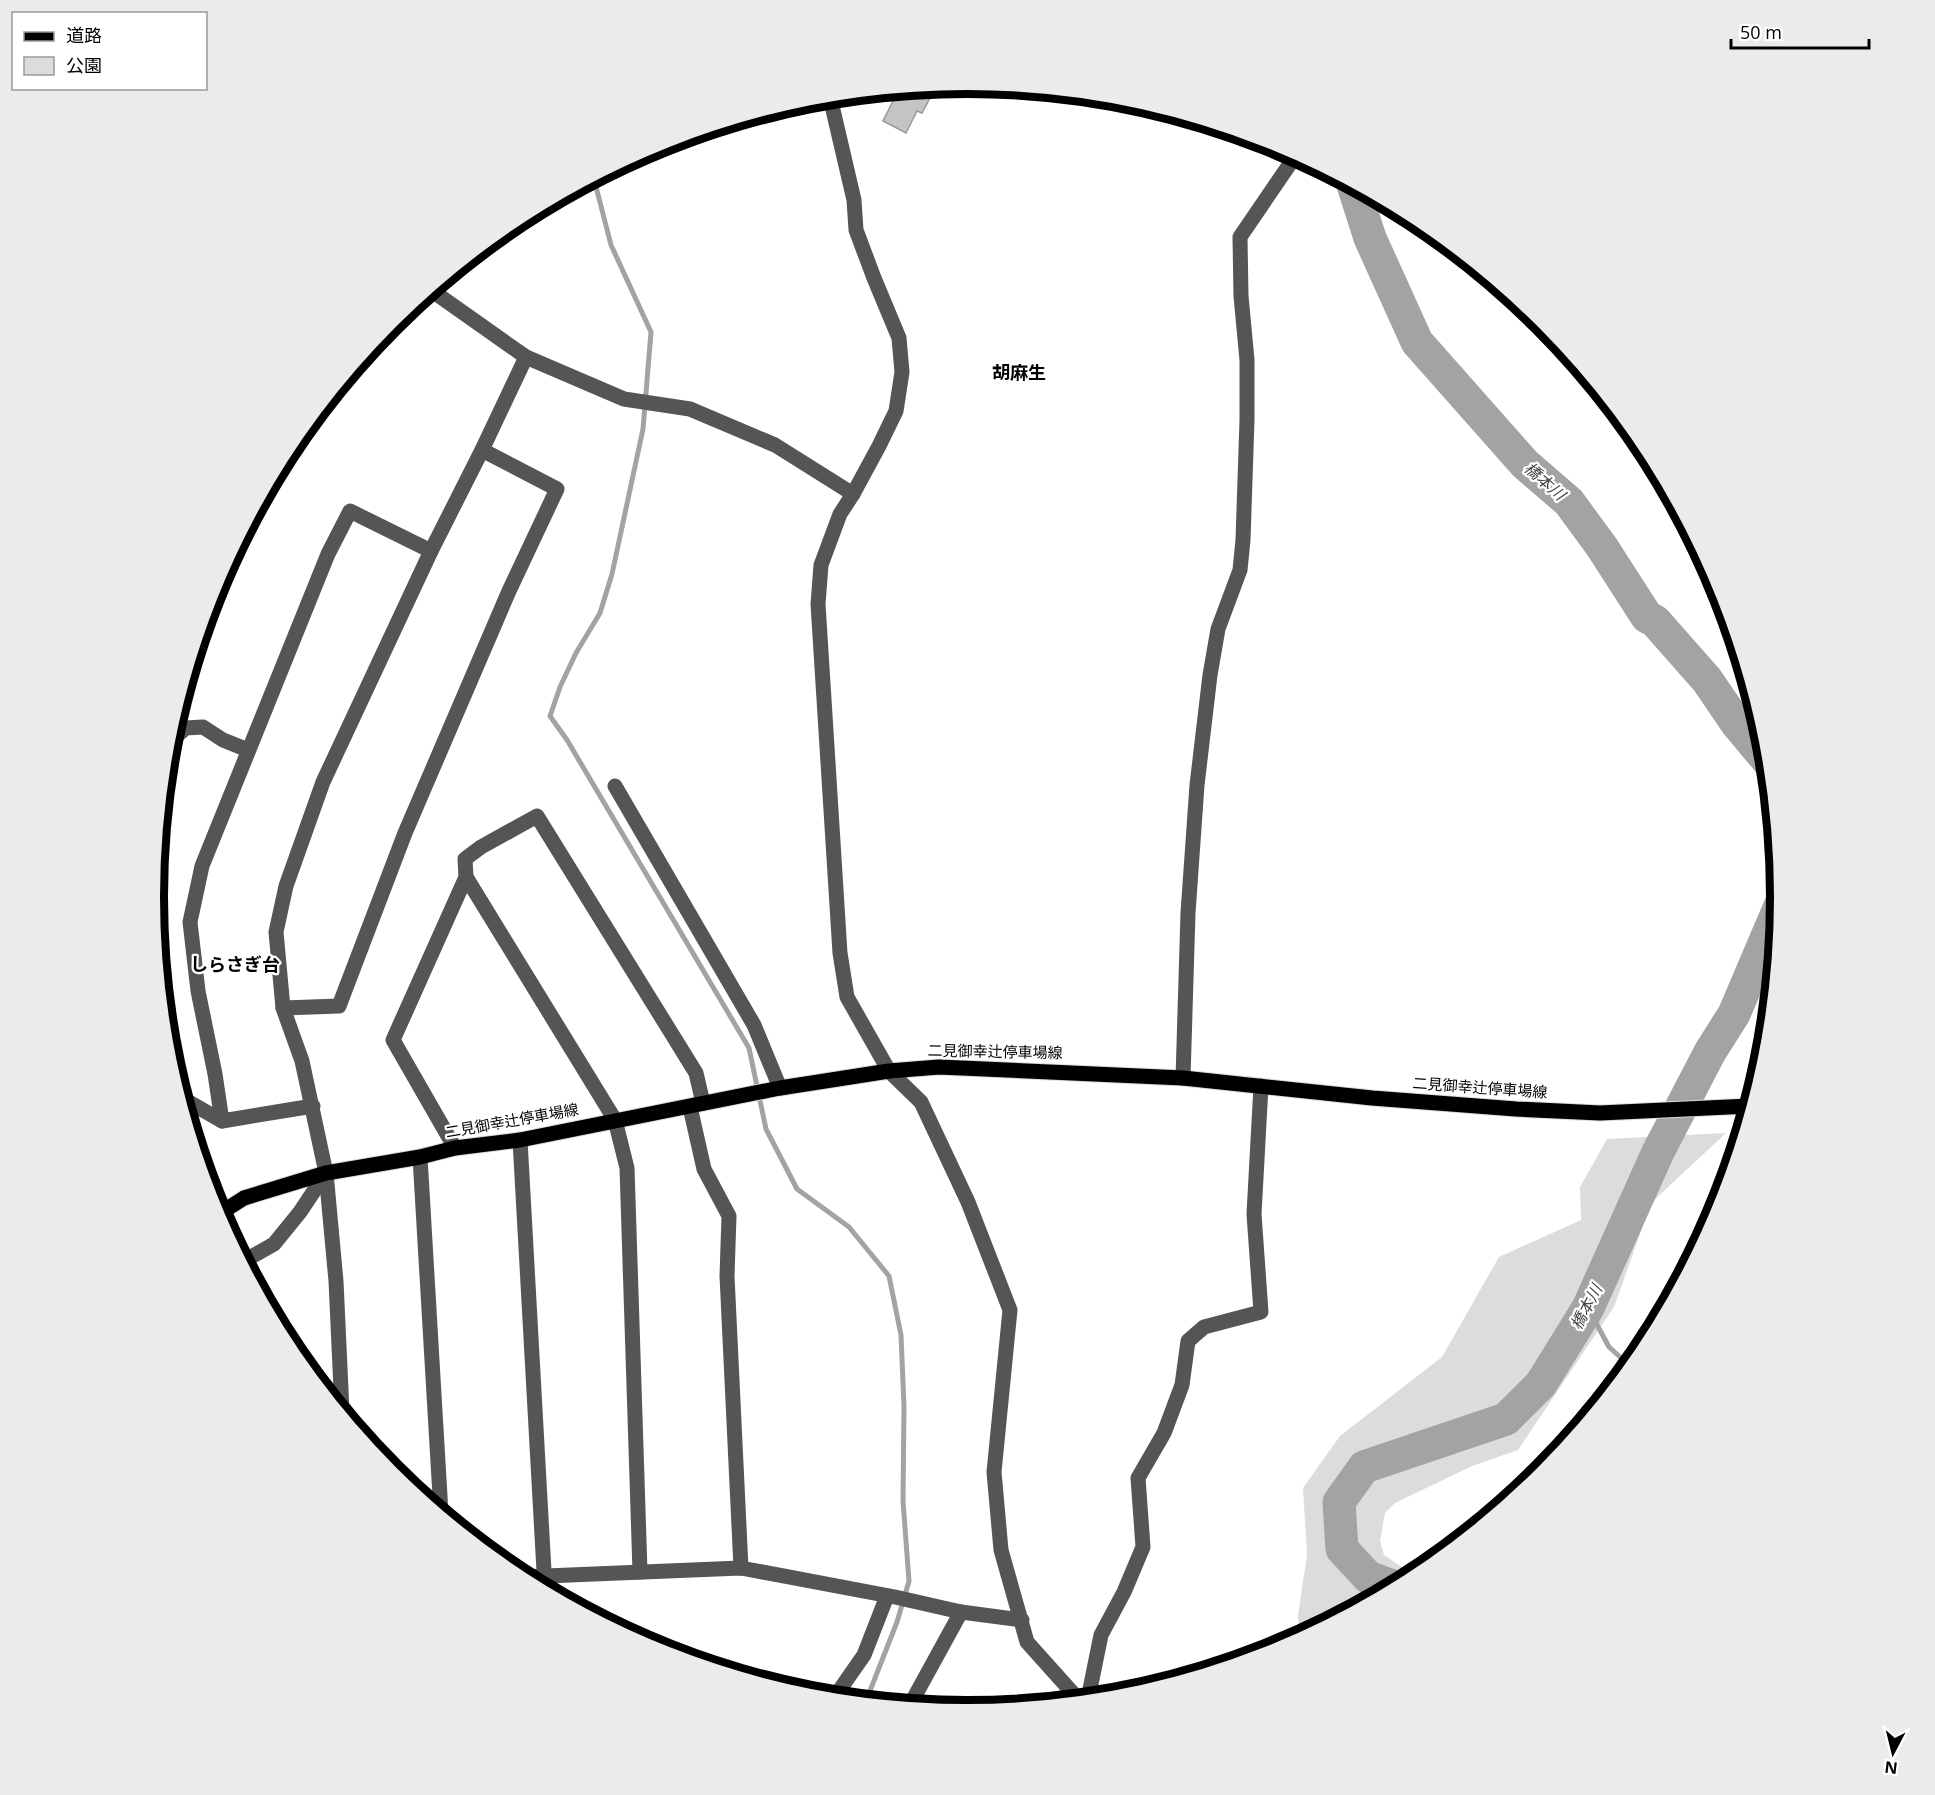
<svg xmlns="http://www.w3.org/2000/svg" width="1935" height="1795" viewBox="0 0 1935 1795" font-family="'Open Sans','Noto Sans JP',sans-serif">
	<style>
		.green { fill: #dcdcdc }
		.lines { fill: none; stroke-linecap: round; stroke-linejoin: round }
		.stream { stroke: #a3a3a3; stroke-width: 5 }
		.river { stroke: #a3a3a3; stroke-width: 33 }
		.building { fill: #c4c4c4; stroke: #999; stroke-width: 1.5 }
		.major-casing { stroke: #dbdbdb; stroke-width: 17 }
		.minor { stroke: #555; stroke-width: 15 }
		.major { stroke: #000; stroke-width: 15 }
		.labels { text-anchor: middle; stroke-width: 4.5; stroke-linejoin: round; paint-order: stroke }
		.street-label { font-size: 15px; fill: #000; stroke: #fff }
		.water-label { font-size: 16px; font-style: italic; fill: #444; stroke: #fff }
		.quarter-label { font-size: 18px; font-weight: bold; fill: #000; stroke: #fff }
		.rim { fill: none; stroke: #000; stroke-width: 8 }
	</style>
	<rect width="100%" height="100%" fill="#fff"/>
	<!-- green -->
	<path class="green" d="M 1726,1133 L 1651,1203 L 1614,1307 L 1518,1450 L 1472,1466 L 1395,1503 L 1385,1513 L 1380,1541 L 1384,1555 L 1415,1576 L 1299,1638 L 1298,1615 L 1307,1555 L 1303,1488 L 1340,1436 L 1442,1357 L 1499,1257 L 1581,1220 L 1580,1187 L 1607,1139 Z"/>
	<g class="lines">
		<!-- stream -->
		<g class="stream">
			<path d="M 594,179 L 611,245 L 651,332 L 643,429 L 612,574 L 600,613 L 576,653 L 560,687 L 550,716 L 567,740 L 749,1048 L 766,1129 L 797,1189 L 849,1227 L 889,1276 L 901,1335 L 904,1406 L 903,1501 L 909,1581 L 897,1622 L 866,1701"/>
			<path d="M 1588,1308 L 1609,1347 L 1630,1366"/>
		</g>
		<!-- river -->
		<g class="river">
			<path d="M 1353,185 L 1370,238 L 1417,342 L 1525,464 L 1569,502 L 1602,547 L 1647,617 L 1655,621 L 1707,680 L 1737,724 L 1768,761"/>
			<path d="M 1395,1587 L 1368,1577 L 1342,1549 L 1339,1502 L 1364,1467 L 1506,1419 L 1541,1384 L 1588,1308 L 1658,1152 L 1710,1052 L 1734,1014 L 1780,906"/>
		</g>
	</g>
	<!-- building -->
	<path class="building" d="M 917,89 L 931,96 L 922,113 L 917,111 L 906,133 L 883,121 L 898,91 Z"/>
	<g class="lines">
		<!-- major casing -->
		<g class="major-casing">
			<path id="major" d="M 219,1214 L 244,1198 L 326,1173 L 420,1157 L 455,1148 L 520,1140 L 780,1088 L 889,1071 L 939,1067 L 1183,1078 L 1372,1098 L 1516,1109 L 1600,1113 L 1750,1106"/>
		</g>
		<!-- minor -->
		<g class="minor">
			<path d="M 830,97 L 854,200 L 856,230 L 874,278 L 899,338 L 902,372 L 896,411 L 879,446 L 853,494 L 840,514 L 821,565 L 818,604 L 840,953 L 847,997 L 889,1071 L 921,1102 L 968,1202 L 1010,1310 L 994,1472 L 1001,1550 L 1027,1642 L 1079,1700"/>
			<path d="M 431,290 L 526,357 L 624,399 L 690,409 L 775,445 L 853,494"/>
			<path d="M 169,742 L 186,728 L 203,727 L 223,740 L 248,750"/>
			<path d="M 615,786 L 754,1025 L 780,1088"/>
			<path d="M 466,877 L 465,859 L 481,847 L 537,816 L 696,1073 L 703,1103"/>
			<path d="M 283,1008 L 339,1006 L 405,833 L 509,591 L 557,489 L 482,450"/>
			<path d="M 1183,1078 L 1188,913 L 1197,785 L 1210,675 L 1218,629 L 1240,570 L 1243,540 L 1247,420 L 1247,360 L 1241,296 L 1240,237 L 1296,155"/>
			<path d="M 182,1098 L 222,1121 L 313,1106"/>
			<path d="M 690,1107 L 704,1169 L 729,1216 L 727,1276 L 741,1568"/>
			<path d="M 222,1121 L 215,1074 L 198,991 L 190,922 L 202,866 L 328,554 L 350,511 L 431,551"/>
			<path d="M 520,1140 L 545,1589"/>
			<path d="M 455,1148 L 393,1040 L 466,877 L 615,1120 L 627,1168 L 640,1572"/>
			<path d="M 420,1157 L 441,1513"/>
			<path d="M 244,1261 L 274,1244 L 300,1212 L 326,1173"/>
			<path d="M 342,1411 L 336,1281 L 326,1173 L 302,1061 L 283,1008 L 276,932 L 286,886 L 323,782 L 431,551 L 482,450 L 526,357"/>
			<path d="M 521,1577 L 741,1568 L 895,1597 L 961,1612 L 1022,1620"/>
			<path d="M 834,1698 L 864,1655 L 887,1596"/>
			<path d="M 1088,1699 L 1101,1635 L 1124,1592 L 1143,1547 L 1138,1478 L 1164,1433 L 1182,1385 L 1188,1341 L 1204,1327 L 1261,1312 L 1254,1214 L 1261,1086"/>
			<path d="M 910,1705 L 961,1612"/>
		</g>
		<!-- major -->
		<use href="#major" class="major"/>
	</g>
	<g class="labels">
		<!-- street labels -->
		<g class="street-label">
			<text transform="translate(995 1052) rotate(1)" y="5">二見御幸辻停車場線</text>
			<text transform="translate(1480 1088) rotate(4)" y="5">二見御幸辻停車場線</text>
			<text transform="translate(512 1121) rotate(-10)" y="5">二見御幸辻停車場線</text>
		</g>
		<!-- water labels -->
		<g class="water-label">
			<text transform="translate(1545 481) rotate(41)" y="6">橋本川</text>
			<text transform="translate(1586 1307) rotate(-62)" y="6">橋本川</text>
		</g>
		<!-- quarter labels -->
		<g class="quarter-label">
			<text x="1019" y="379">胡麻生</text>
			<text x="235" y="971">しらさぎ台</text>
		</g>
	</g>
	<!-- crop -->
	<path d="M0 0H1935V1795H0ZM164 897a803 803 0 1 1 1606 0a803 803 0 1 1-1606 0Z" fill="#ebebeb" fill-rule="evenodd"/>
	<path class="rim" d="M164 897a803 803 0 1 1 1606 0a803 803 0 1 1-1606 0Z"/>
	<!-- legend -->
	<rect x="12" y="12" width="195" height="78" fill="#ffffff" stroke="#999999" stroke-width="1.5"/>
	<rect x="24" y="32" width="30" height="9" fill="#000000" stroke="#999999" stroke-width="1.5"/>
	<text x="66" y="42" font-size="18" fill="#000000">道路</text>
	<rect x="24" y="57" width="30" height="18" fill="#dcdcdc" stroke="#999999" stroke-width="1.5"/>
	<text x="66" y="72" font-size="18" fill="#000000">公園</text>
	<!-- north arrow -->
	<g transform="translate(1893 1753) rotate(187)" stroke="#ffffff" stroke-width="4.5" paint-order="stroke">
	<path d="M0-4.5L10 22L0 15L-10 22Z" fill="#000000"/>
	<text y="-9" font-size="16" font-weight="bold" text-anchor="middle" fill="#000000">N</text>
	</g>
	<!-- scale -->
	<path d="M1731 39v9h138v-9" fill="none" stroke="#000000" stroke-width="3"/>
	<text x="1740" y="39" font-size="18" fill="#000000" stroke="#ffffff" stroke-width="4.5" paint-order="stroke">50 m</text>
</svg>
